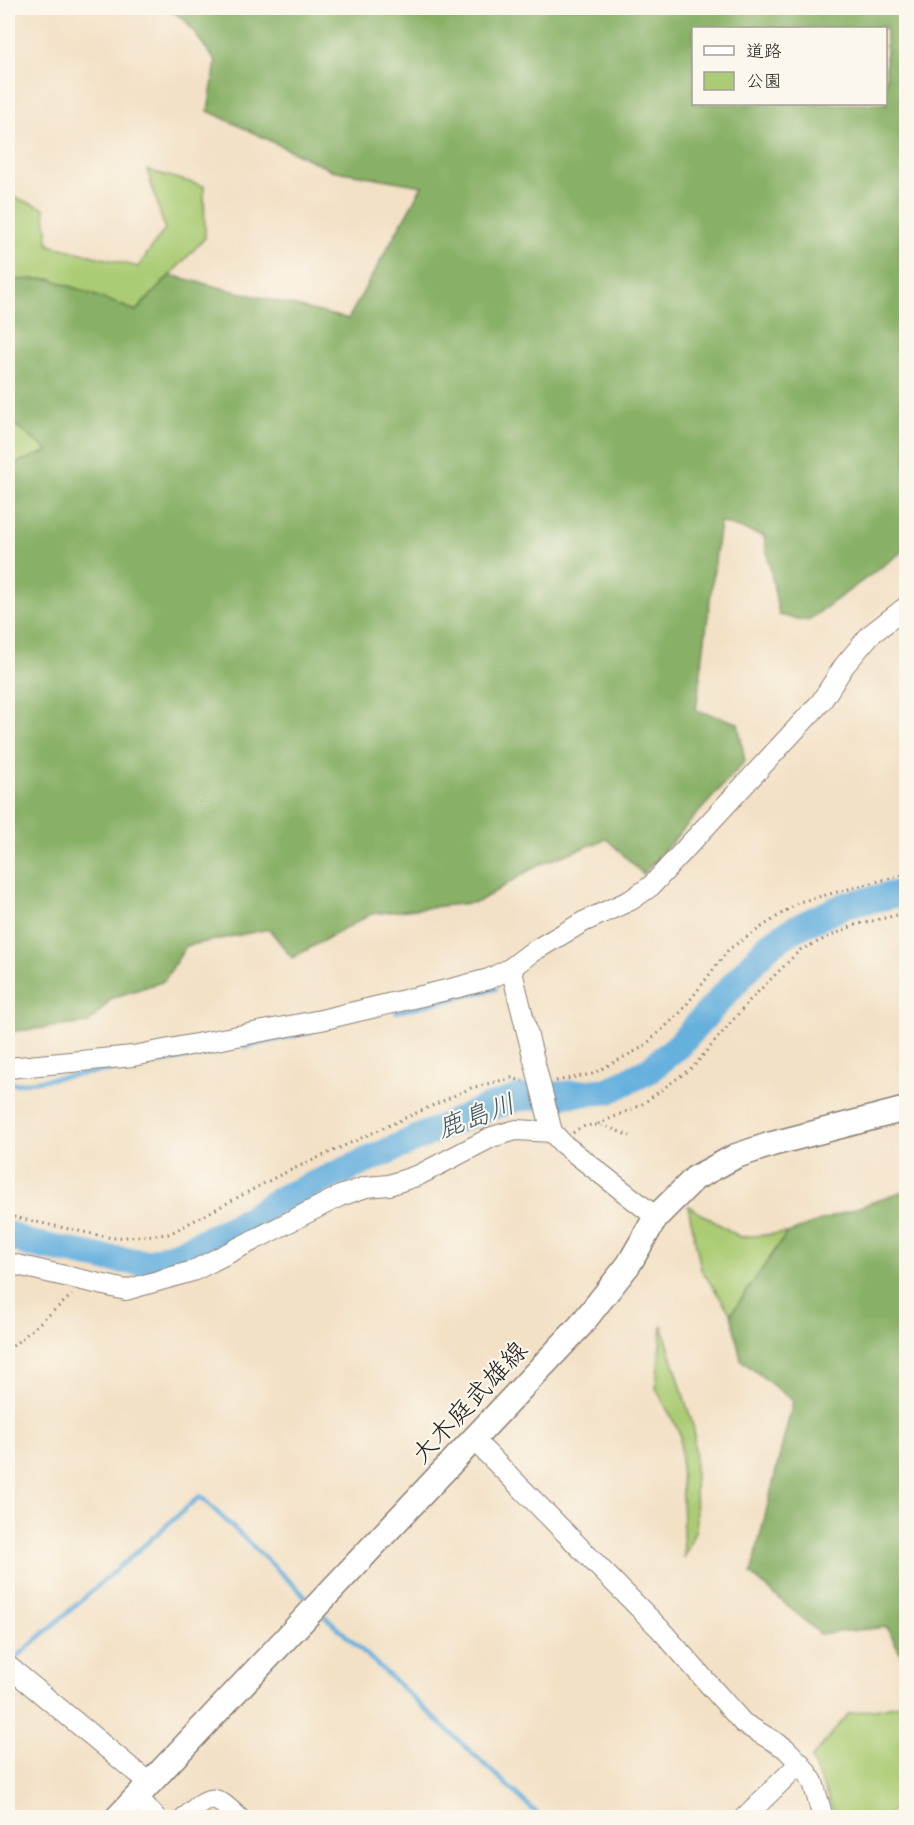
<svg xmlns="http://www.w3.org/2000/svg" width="914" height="1825" viewBox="0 0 914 1825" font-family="Caveat,'Klee One',sans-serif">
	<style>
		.green { fill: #abcc75; stroke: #647448; stroke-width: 1.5 }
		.forest { fill: #88b066; stroke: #526641; stroke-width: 1.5; fill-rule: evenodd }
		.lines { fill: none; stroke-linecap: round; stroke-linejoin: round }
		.stream { stroke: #66b0de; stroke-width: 4.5 }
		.river { stroke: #66b0de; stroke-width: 27 }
		.minor-casing { stroke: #887e71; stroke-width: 22 }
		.major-casing { stroke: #887e71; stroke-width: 27 }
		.path { stroke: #887e71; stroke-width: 3; stroke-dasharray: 1.5 4.5; stroke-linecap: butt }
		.minor { stroke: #fff; stroke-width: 20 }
		.major { stroke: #fff; stroke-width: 24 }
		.labels { text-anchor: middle; stroke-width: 4.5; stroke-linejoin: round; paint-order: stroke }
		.street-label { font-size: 26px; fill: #1c1c1c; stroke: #fbf7ec }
		.water-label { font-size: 27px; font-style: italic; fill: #3a576a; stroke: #fbf7ec }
	</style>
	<rect width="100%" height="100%" fill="#fbf7ec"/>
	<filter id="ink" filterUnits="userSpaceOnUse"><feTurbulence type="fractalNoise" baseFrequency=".0167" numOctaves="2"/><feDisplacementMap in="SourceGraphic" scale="12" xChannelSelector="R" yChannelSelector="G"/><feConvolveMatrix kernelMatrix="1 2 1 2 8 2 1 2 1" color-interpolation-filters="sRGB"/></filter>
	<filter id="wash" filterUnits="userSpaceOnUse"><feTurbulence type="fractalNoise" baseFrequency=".008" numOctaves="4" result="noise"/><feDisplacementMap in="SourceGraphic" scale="24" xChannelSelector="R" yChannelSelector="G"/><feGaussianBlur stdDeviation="1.35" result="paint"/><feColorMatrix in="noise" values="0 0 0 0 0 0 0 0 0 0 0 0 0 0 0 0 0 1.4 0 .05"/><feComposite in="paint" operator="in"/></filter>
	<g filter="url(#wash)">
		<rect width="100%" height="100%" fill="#f3e1c6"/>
		<!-- green -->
		<g class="green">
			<path d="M 147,170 L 204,186 L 205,238 L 136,311 L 51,279 L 8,280 L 8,195 L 44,208 L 49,245 L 138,267 L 165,229 Z"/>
			<path d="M 8,420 L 49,451 L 8,466 Z"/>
			<path d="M 688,1206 L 740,1237 L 787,1233 L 731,1314 L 701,1269 Z"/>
			<path d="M 662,1325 L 694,1429 L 696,1529 L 684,1558 L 680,1434 L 656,1388 Z"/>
			<path d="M 906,1703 L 906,1801 L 885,1817 L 836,1817 L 811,1759 L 848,1714 Z"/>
		</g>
		<!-- forest -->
		<g class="forest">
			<path d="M 167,8 L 906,8 L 906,549 L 807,621 L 779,615 L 764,536 L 720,522 L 696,710 L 738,723 L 745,761 L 643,874 L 607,839 L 538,865 L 478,902 L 371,914 L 292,958 L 269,929 L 186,946 L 164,981 L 112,998 L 89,1023 L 8,1032 L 8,466 L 49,451 L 8,420 L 8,280 L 51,279 L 136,311 L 170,275 L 348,319 L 422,186 L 331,170 L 208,111 L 216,62 L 185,20 ZM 694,28 L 886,28 L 886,104 L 694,104 Z"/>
			<path d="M 906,1190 L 906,1665 L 887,1627 L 820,1634 L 751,1574 L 793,1401 L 741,1360 L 731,1314 L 787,1233 Z"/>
		</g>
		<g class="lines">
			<!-- stream -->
			<g class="stream">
				<path d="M 396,1012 L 496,989"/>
				<path d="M 245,1047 L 311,1032"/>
				<path d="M 139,1066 L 223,1051"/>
				<path d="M 8,1083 L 16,1084 L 118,1069"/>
				<path d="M 326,1617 L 542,1818"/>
				<path d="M 17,1657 L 200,1496 L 305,1596"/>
			</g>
			<!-- river -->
			<path class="river" d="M 8,1234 L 27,1243 L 53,1248 L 103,1258 L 148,1263 L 183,1251 L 242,1223 L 280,1199 L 483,1109 L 518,1098 L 607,1091 L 648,1071 L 678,1046 L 769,945 L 796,928 L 846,905 L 906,892"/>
		</g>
	</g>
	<g filter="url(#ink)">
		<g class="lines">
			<!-- minor casing -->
			<g class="minor-casing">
				<g id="minor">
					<path d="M 511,968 L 552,1132 L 563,1144 L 656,1217"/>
					<path d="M 8,1068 L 133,1056 L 321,1020 L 459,987 L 489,979 L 511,968 L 532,952 L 583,922 L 631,900 L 651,886 L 821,702 L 844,666 L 870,635 L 906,607"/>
					<path d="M 8,1263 L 126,1290 L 193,1271 L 340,1196 L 366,1187 L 389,1185 L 419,1175 L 492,1137 L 516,1130 L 552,1132"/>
					<path d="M 474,1440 L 660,1629 L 743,1723 L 785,1748 L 800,1763 L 813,1782 L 823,1818"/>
					<path d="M 8,1666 L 149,1783"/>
					<path d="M 137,1796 L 156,1818"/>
					<path d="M 185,1818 C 210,1794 213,1793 239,1818"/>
					<path d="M 744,1818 L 800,1763"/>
				</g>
			</g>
			<!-- major casing -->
			<g class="major-casing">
				<path id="major" d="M 117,1818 L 580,1326 L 629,1264 L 656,1217 L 695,1178 L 736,1156 L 772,1144 L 906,1109"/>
			</g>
			<!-- path -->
			<g class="path">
				<path d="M 556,1081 L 592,1074 L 643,1047 L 681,1012 L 729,949 L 799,902 L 906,874"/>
				<path d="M 598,1124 L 641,1105 L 694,1066 L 750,1000 L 800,950 L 855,925 L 906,913"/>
				<path d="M 573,1133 C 590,1117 612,1129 630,1136"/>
				<path d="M 8,1216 L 112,1238 L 169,1234 L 278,1176 L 471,1088 L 511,1078 L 523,1081"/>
				<path d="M 8,1350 L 72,1295"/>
			</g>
			<!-- minor -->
			<use href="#minor" class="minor"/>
			<!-- major -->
			<use href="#major" class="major"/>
		</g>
	</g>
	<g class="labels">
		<!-- street labels -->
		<g class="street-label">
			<text transform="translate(469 1402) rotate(-47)" y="9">大木庭武雄線</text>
		</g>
		<!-- water labels -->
		<g class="water-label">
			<text transform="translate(476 1116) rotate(-20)" y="9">鹿島川</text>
		</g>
	</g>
	<!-- margin -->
	<rect width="914" height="1825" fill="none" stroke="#fbf7ec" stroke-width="30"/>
	<!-- legend -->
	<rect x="692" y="27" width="195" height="78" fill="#fbf7ec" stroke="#a29f99" stroke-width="1.5"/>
	<rect x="704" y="46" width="30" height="9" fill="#ffffff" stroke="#a29f99" stroke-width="1.5"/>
	<text x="746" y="57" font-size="18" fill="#1c1c1c">道路</text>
	<rect x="704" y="72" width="30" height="18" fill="#abcc75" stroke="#a29f99" stroke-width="1.5"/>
	<text x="746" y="87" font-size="18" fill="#1c1c1c">公園</text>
</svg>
